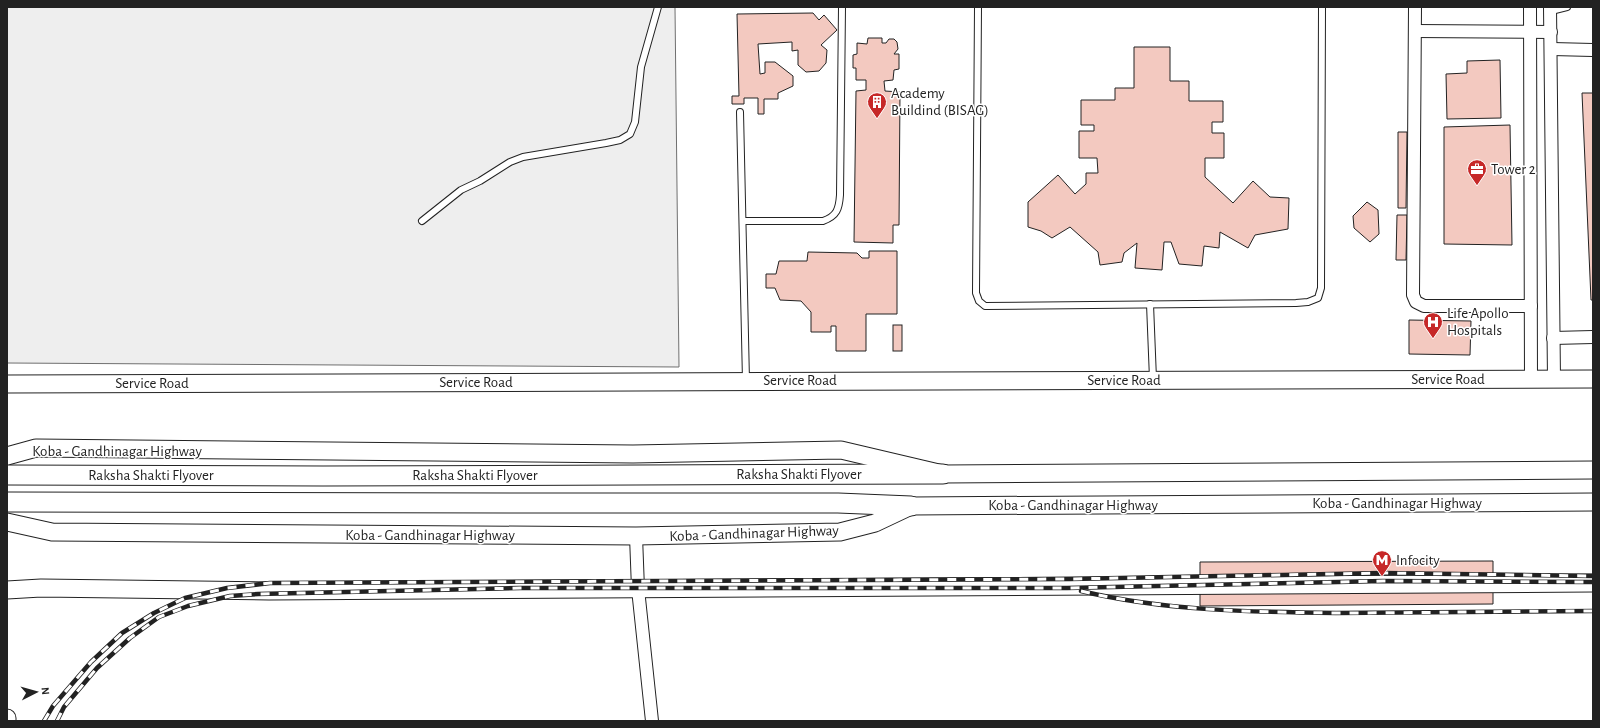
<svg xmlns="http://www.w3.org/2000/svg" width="1600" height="728" viewBox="0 0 1600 728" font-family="'Alegreya Sans',sans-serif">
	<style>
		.green { fill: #eee; stroke: #6f6f6f }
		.building { fill: #f3c9c0; stroke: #222 }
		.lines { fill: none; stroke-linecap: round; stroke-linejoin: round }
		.lane-casing { stroke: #222; stroke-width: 8 }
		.street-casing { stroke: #222; stroke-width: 14 }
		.secondary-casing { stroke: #222; stroke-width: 19 }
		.primary-casing { stroke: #222; stroke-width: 21 }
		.lane { stroke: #fff; stroke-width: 6 }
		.street { stroke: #fff; stroke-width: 12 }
		.secondary { stroke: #fff; stroke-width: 17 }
		.primary { stroke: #fff; stroke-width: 19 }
		.rail-casing { stroke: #222; stroke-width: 4.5 }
		.rail { stroke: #fff; stroke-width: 3; stroke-dasharray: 9; stroke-linecap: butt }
		.labels { text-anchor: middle; stroke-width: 3; stroke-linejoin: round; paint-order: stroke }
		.poi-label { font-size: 15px; fill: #222; stroke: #fff; text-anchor: start }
		.street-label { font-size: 15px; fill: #222; stroke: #fff }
	</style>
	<rect width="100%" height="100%" fill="#fff"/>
	<!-- green -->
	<path class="green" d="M 7,7 L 675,7 L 679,367 L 7,363 Z"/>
	<!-- building -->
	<g class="building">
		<path d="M 813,13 L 819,20 L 824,15 L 837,30 L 821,45 L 827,50 L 826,63 L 819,71 L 806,72 L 798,65 L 798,50 L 792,51 L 792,42 L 758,44 L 760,74 L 765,73 L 765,62 L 775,62 L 793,76 L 793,86 L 778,93 L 778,99 L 764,99 L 764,114 L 758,114 L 758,98 L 744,98 L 744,104 L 732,104 L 732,96 L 739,96 L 737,14 Z"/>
		<path d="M 868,38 L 882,38 L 882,43 L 886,43 L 889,39 L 894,39 L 897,42 L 898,49 L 894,54 L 899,54 L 899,69 L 894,70 L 893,80 L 884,81 L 885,91 L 900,92 L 899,225 L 893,225 L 893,243 L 854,242 L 856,91 L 866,90 L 866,80 L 856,80 L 856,68 L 853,68 L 853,55 L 857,54 L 857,43 L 867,44 Z"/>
		<path d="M 1134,47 L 1170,47 L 1170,81 L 1189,81 L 1189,101 L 1223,101 L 1223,122 L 1212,122 L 1212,133 L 1224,133 L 1224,158 L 1205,158 L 1205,177 L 1233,203 L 1253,181 L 1270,197 L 1289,198 L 1288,229 L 1255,235 L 1248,248 L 1220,232 L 1219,248 L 1204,246 L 1202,266 L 1179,264 L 1171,242 L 1164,242 L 1162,270 L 1135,268 L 1137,243 L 1124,253 L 1122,262 L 1100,265 L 1098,252 L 1070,227 L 1052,238 L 1041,231 L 1028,227 L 1028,202 L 1058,175 L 1075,194 L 1086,184 L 1086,173 L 1098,173 L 1097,158 L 1079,158 L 1079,131 L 1094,131 L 1094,125 L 1081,125 L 1081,100 L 1115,100 L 1115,88 L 1134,88 Z"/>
		<path d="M 1500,60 L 1501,118 L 1447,119 L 1446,74 L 1467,73 L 1467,61 Z"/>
		<path d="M 1582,93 L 1593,93 L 1593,300 L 1591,300 Z"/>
		<path d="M 1510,125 L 1512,245 L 1444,244 L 1444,127 Z"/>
		<path d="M 1398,132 L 1407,132 L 1406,208 L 1398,208 Z"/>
		<path d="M 1367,202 L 1378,210 L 1379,234 L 1370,242 L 1354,228 L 1353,216 Z"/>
		<path d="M 1397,215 L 1407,215 L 1406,260 L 1396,260 Z"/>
		<path d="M 869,251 L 897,251 L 897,314 L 866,314 L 866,351 L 836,351 L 836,326 L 831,326 L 831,332 L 811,332 L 811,312 L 801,301 L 780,300 L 775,288 L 766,288 L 766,274 L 776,274 L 779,261 L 807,261 L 808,252 L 857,253 L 862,258 L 869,258 Z"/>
		<path d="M 1409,320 L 1471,321 L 1470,355 L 1409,354 Z"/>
		<rect x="893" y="325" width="9" height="26"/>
		<path d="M 1493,561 L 1493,604 L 1200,606 L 1200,562 Z"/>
	</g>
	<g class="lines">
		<!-- lane casing -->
		<g class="lane-casing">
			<g id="lane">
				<path d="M 978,7 L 976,293 L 979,301 L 985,306 L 1296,303 L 1308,302 L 1318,298 L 1321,288 L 1322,7"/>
				<path d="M 1551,11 L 1567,7"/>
				<path d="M 740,112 L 746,381"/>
				<path d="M 422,221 L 461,190 L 480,181 L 510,162 L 523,157 L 606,143 L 620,140 L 630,134 L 635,122 L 641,67 L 658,7"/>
				<path d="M 743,221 L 823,221 C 837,216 839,209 840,195 L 842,7"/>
				<path d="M 1150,304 L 1153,379"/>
			</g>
		</g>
		<!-- street casing -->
		<g class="street-casing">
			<g id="street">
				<path d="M 1415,7 L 1413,295 L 1416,302 L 1424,306 L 1531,306"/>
				<path d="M 1530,7 L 1531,379"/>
				<path d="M 1550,7 L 1554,379"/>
				<path d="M 1415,31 L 1551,32"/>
				<path d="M 1552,49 L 1593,50"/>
				<path d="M 1553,338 L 1593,337"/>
				<path d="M 636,536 L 638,589 L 652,721"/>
			</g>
		</g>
		<!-- secondary casing -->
		<g class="secondary-casing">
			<g id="secondary">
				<path d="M 7,384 L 1593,379"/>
				<path d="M 7,456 L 36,448 L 633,454 L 841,450 L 943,474 L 1593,470"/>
				<path d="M 7,522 L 52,532 L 636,536 L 840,532 L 875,523 L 911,506 L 1593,502"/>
				<path d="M 7,590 L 41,588 L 269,591 L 1593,583"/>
				<path d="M 7,718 L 7,721"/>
			</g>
		</g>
		<!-- primary casing -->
		<g class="primary-casing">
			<g id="primary">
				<path d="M 7,475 L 323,476 L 943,474"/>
				<path d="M 7,502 L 573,503 L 838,503 L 911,506"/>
			</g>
		</g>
		<!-- lane -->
		<use href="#lane" class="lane"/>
		<!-- street -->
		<use href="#street" class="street"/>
		<!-- secondary -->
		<use href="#secondary" class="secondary"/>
		<!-- primary -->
		<use href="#primary" class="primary"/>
		<!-- rail casing -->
		<g class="rail-casing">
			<g id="rail">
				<path d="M 1081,591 C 1165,611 1250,612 1336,613 C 1422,613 1507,611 1593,611"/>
				<path d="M 44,721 L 53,706 L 91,662 L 122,633 L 154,613 L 185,598 L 227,588 L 270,583 L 1070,579 L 1382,573 L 1593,576"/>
				<path d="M 57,721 L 64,707 L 97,668 L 130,638 L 159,617 L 188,606 L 230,596 L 258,594 L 520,588 L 1067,588 L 1383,581 L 1593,582"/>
			</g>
		</g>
		<!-- rail -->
		<use href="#rail" class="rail"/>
	</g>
	<!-- icons -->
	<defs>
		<g id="building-pin" transform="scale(1)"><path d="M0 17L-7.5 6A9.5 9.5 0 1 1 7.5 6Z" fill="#c62828" stroke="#fff"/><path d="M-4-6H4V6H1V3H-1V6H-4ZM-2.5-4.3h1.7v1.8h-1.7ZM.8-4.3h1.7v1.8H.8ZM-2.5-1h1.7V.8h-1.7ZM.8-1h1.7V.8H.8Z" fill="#fff"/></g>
		<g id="office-pin" transform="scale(1)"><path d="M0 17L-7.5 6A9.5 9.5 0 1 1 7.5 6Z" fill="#c62828" stroke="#fff"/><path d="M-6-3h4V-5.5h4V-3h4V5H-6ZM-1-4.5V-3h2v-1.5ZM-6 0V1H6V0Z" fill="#fff"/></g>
		<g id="hospital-pin" transform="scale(1)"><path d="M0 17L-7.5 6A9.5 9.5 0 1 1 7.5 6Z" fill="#c62828" stroke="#fff"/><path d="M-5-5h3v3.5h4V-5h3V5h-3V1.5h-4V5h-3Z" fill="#fff"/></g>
		<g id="metro-pin" transform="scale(1)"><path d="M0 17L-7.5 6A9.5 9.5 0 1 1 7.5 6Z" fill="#c62828" stroke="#fff"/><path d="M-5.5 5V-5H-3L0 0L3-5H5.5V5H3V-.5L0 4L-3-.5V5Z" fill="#fff"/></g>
	</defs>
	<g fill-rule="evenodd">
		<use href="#building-pin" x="877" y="102"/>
		<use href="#office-pin" x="1477" y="169"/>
		<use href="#hospital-pin" x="1433" y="322"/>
		<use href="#metro-pin" x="1382" y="560"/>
	</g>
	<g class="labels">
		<!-- poi labels -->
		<g class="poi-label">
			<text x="891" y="98">Academy<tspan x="891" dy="17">Buildind (BISAG)</tspan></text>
			<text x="1491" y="174">Tower 2</text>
			<text x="1447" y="318">Life Apollo<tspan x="1447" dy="17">Hospitals</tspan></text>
			<text x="1396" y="565">Infocity</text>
		</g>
		<!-- street labels -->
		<g class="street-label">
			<text x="1448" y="384">Service Road</text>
			<text x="800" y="385">Service Road</text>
			<text x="1124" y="385">Service Road</text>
			<text x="476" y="387">Service Road</text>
			<text x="152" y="388">Service Road</text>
			<text x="117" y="456">Koba - Gandhinagar Highway</text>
			<text x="799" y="479">Raksha Shakti Flyover</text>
			<text x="151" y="480">Raksha Shakti Flyover</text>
			<text x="475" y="480">Raksha Shakti Flyover</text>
			<text x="1397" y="508">Koba - Gandhinagar Highway</text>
			<text x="1073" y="510">Koba - Gandhinagar Highway</text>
			<text transform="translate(754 533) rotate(-2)" y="5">Koba - Gandhinagar Highway</text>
			<text x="430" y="540">Koba - Gandhinagar Highway</text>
		</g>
	</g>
	<!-- border -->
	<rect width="1600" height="728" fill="none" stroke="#222222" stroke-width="16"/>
	<!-- north arrow -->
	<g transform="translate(36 692) rotate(84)" stroke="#ffffff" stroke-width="3" paint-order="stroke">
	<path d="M0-3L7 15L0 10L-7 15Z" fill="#222222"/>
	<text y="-6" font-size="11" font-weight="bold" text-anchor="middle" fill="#222222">N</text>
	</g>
</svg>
